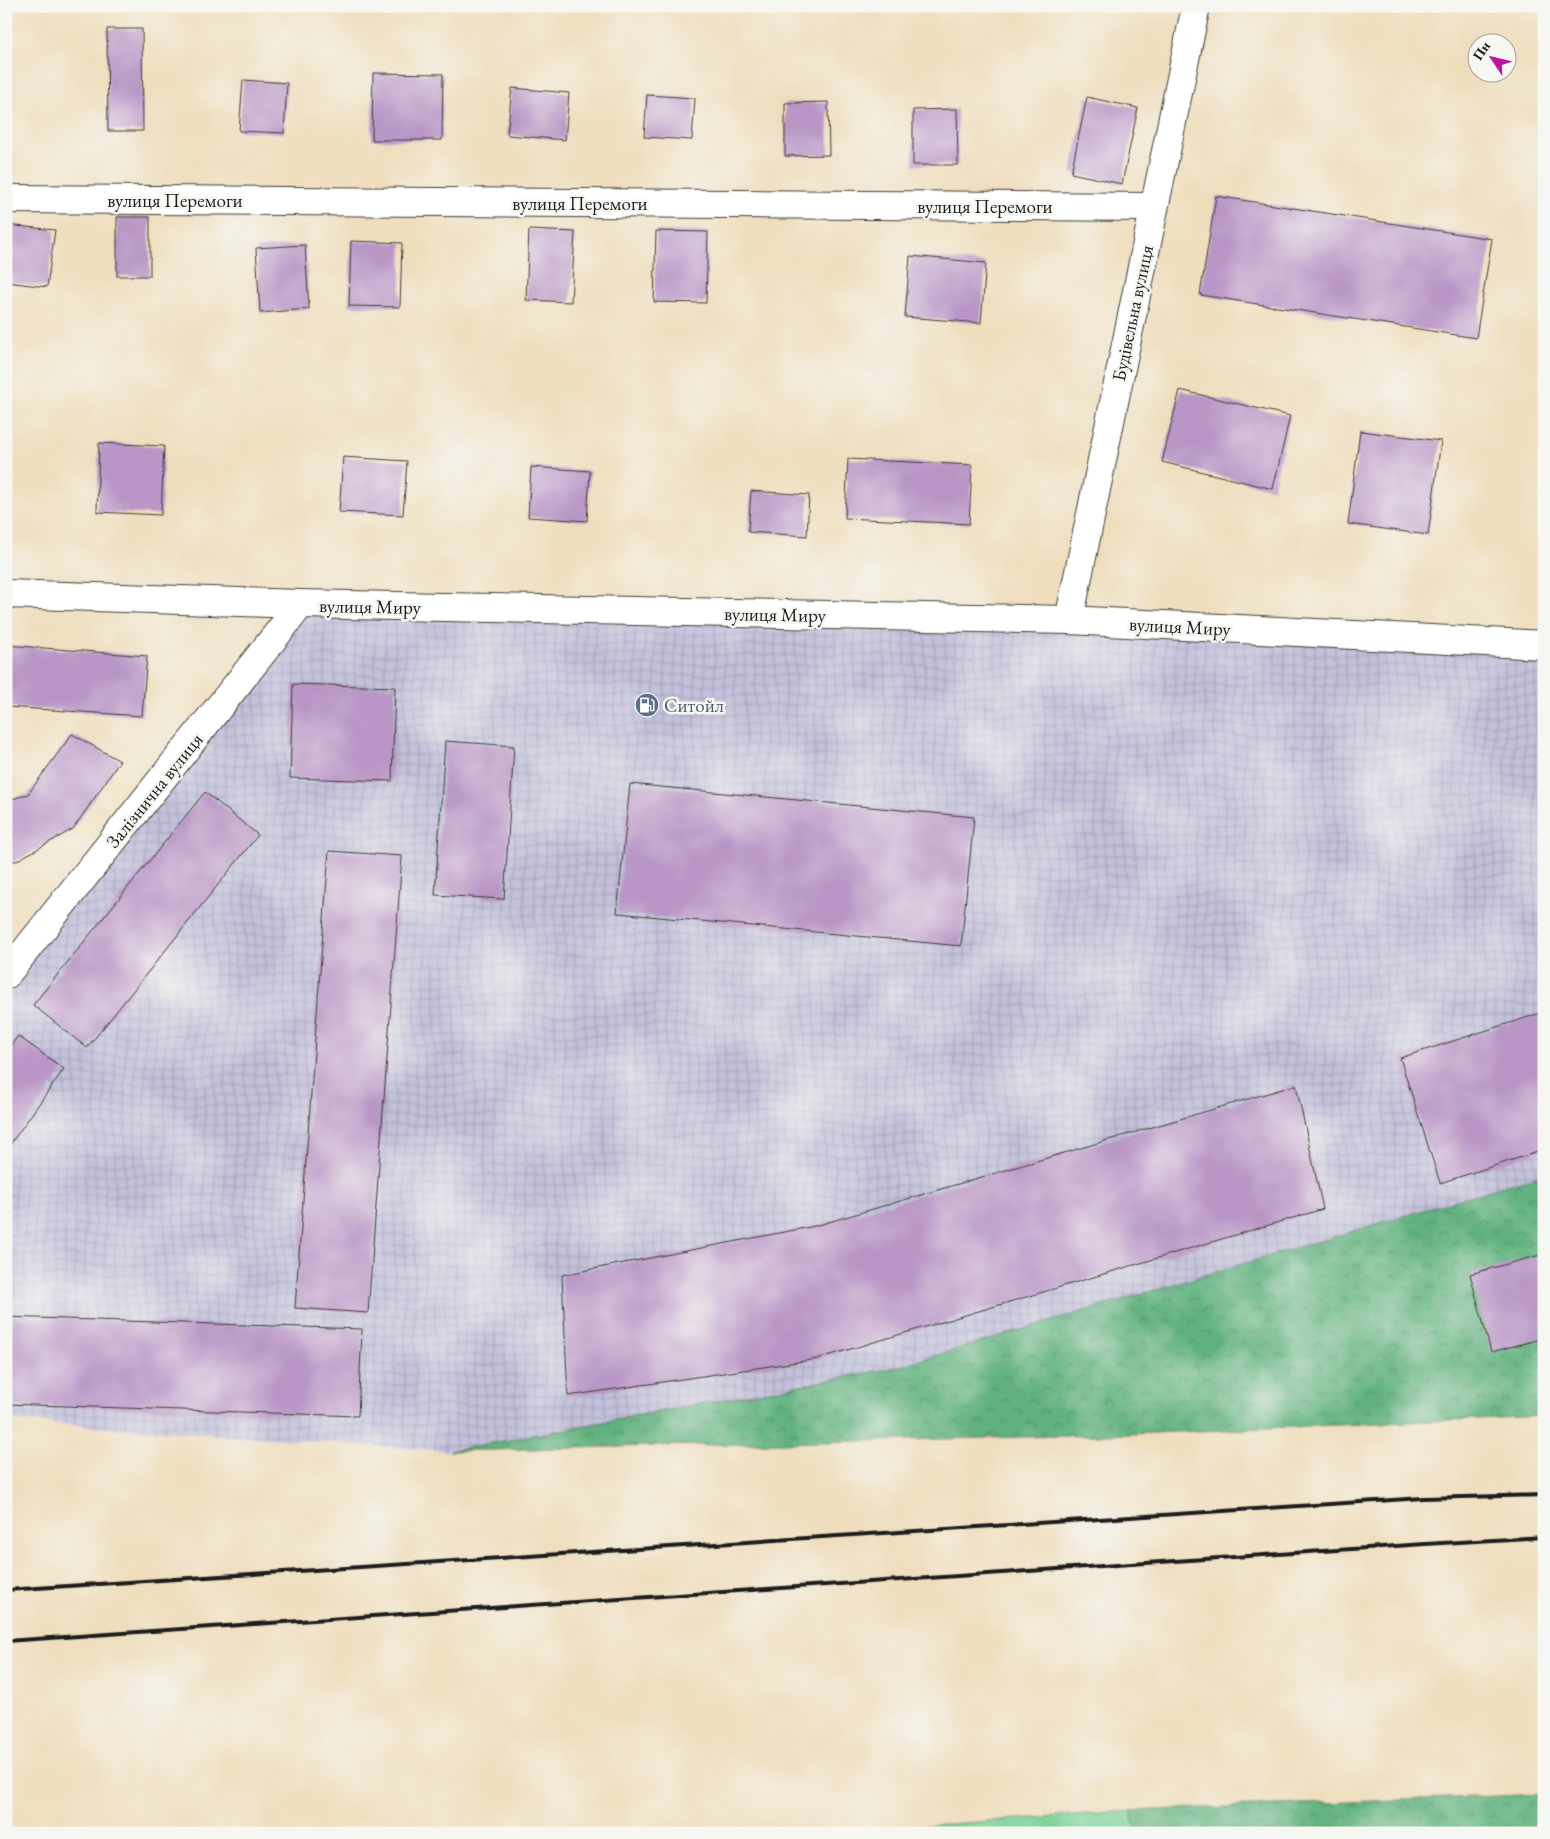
<svg xmlns="http://www.w3.org/2000/svg" width="1550" height="1839" viewBox="0 0 1550 1839" font-family="'EB Garamond',serif">
	<style>
		.industrial { fill: url(#industrial-grid) }
		.green { fill: #78d096; stroke: #4a7659 }
		.forest { fill: url(#forest-crowns); stroke: #3f674e }
		.building { fill: #b996c6 }
		.lines { fill: none; stroke-linecap: round; stroke-linejoin: round }
		.street-casing { stroke: #3c3934; stroke-width: 30 }
		.primary-casing { stroke: #3c3934; stroke-width: 30 }
		.street { stroke: #fff; stroke-width: 28 }
		.primary { stroke: #fff; stroke-width: 28 }
		.rail { stroke: #1c1c1c; stroke-width: 4 }
		.labels { text-anchor: middle; stroke-width: 5; stroke-linejoin: round; paint-order: stroke }
		.street-label { font-size: 19px; fill: #1c1c1c; stroke: #f6f6f2 }
		.service-label { font-size: 19px; fill: #4e5e75; stroke: #f6f6f2; text-anchor: start }
	</style>
	<defs>
		<pattern id="industrial-grid" width="8" height="8" patternUnits="userSpaceOnUse" patternTransform="scale(1.25)"><rect width="8" height="8" fill="#c3c1db"/><path d="M0 4h8M4 0v8" fill="none" stroke="#a7a5bb"/></pattern>
		<pattern id="forest-crowns" width="20" height="18" patternUnits="userSpaceOnUse" patternTransform="scale(1.25)"><rect width="20" height="18" fill="#62b27f"/><path d="M2 6a3 3 0 1 1 6 0M12 15a3 3 0 1 1 6 0" fill="none" stroke="#509067"/></pattern>
	</defs>
	<rect width="100%" height="100%" fill="#f6f6f2"/>
	<filter id="ink" filterUnits="userSpaceOnUse"><feTurbulence type="fractalNoise" baseFrequency=".02" numOctaves="2"/><feDisplacementMap in="SourceGraphic" scale="10" xChannelSelector="R" yChannelSelector="G"/><feConvolveMatrix kernelMatrix="1 2 1 2 8 2 1 2 1" color-interpolation-filters="sRGB"/></filter>
	<filter id="wash" filterUnits="userSpaceOnUse"><feTurbulence type="fractalNoise" baseFrequency=".0096" numOctaves="4" result="noise"/><feDisplacementMap in="SourceGraphic" scale="20" xChannelSelector="R" yChannelSelector="G"/><feGaussianBlur stdDeviation="1.12" result="paint"/><feColorMatrix in="noise" values="0 0 0 0 0 0 0 0 0 0 0 0 0 0 0 0 0 1.4 0 .05"/><feComposite in="paint" operator="in"/></filter>
	<g filter="url(#wash)">
		<rect width="100%" height="100%" fill="#efdebe"/>
		<!-- industrial -->
		<path class="industrial" d="M 301,604 L 1544,645 L 1544,1174 L 897,1367 L 449,1451 L 6,1420 L 6,975 Z"/>
		<!-- green -->
		<path class="green" d="M 1131,1811 L 1138,1833 L 822,1833 Z"/>
		<!-- forest -->
		<g class="forest">
			<path d="M 1544,1174 L 1544,1416 L 1107,1435 L 449,1451 L 897,1367 Z"/>
			<path d="M 1544,1794 L 1544,1833 L 1138,1833 L 1131,1811 Z"/>
		</g>
		<g id="blocks">
			<!-- building -->
			<g class="building">
				<path d="M 107,29 L 142,29 L 143,131 L 108,131 Z"/>
				<path d="M 373,73 L 443,74 L 442,140 L 372,140 Z"/>
				<path d="M 243,80 L 287,83 L 284,133 L 239,131 Z"/>
				<path d="M 512,88 L 569,93 L 565,140 L 507,135 Z"/>
				<path d="M 647,95 L 695,98 L 692,140 L 644,137 Z"/>
				<path d="M 1087,97 L 1138,108 L 1122,184 L 1071,173 Z"/>
				<path d="M 828,102 L 829,155 L 785,156 L 785,103 Z"/>
				<path d="M 957,109 L 958,165 L 913,165 L 913,110 Z"/>
				<path d="M 1216,196 L 1492,239 L 1476,338 L 1200,295 Z"/>
				<rect x="117" y="217" width="33" height="59"/>
				<path d="M 6,225 L 55,230 L 47,287 L 6,282 Z"/>
				<path d="M 529,230 L 575,232 L 571,302 L 526,300 Z"/>
				<path d="M 656,231 L 708,232 L 706,303 L 654,302 Z"/>
				<path d="M 351,241 L 402,243 L 400,307 L 349,306 Z"/>
				<path d="M 305,245 L 309,309 L 260,313 L 256,248 Z"/>
				<path d="M 910,256 L 986,263 L 981,323 L 905,317 Z"/>
				<path d="M 1180,390 L 1290,416 L 1273,489 L 1162,462 Z"/>
				<path d="M 1360,431 L 1441,441 L 1428,535 L 1348,524 Z"/>
				<path d="M 99,443 L 164,446 L 161,515 L 97,512 Z"/>
				<path d="M 343,457 L 407,461 L 403,515 L 339,512 Z"/>
				<path d="M 848,459 L 972,465 L 969,524 L 845,518 Z"/>
				<path d="M 531,467 L 590,471 L 587,521 L 528,517 Z"/>
				<path d="M 751,491 L 809,495 L 807,536 L 748,532 Z"/>
				<path d="M 6,645 L 147,656 L 142,716 L 6,707 Z"/>
				<path d="M 293,684 L 395,687 L 392,781 L 290,778 Z"/>
				<path d="M 72,734 L 120,761 L 73,829 L 16,861 L 6,861 L 6,801 L 28,794 Z"/>
				<path d="M 445,741 L 514,746 L 504,899 L 435,895 Z"/>
				<path d="M 630,784 L 974,817 L 961,946 L 617,913 Z"/>
				<path d="M 205,792 L 258,835 L 87,1048 L 33,1005 Z"/>
				<path d="M 329,851 L 402,856 L 368,1313 L 295,1308 Z"/>
				<path d="M 1544,1012 L 1544,1150 L 1440,1183 L 1400,1058 Z"/>
				<path d="M 18,1036 L 64,1069 L 6,1150 L 6,1052 Z"/>
				<path d="M 1296,1085 L 1323,1209 L 817,1359 L 568,1396 L 562,1275 L 815,1226 Z"/>
				<path d="M 1544,1254 L 1544,1338 L 1491,1352 L 1470,1274 Z"/>
				<path d="M 6,1317 L 362,1329 L 358,1416 L 6,1404 Z"/>
			</g>
		</g>
	</g>
	<g filter="url(#ink)">
		<use href="#blocks" fill-opacity="0" stroke="#3c3934" stroke-width="1"/>
		<g class="lines">
			<!-- street casing -->
			<g class="street-casing">
				<g id="street">
					<path d="M 6,199 L 1154,207"/>
					<path d="M 1069,620 L 1196,6"/>
					<path d="M 6,975 L 301,604"/>
				</g>
			</g>
			<!-- primary casing -->
			<g class="primary-casing">
				<path id="primary" d="M 6,594 L 301,604 L 1069,620 L 1544,645"/>
			</g>
			<!-- street -->
			<use href="#street" class="street"/>
			<!-- primary -->
			<use href="#primary" class="primary"/>
			<!-- rail -->
			<g class="rail">
				<path d="M 6,1590 L 1423,1498 L 1544,1495"/>
				<path d="M 6,1641 L 1425,1544 L 1544,1537"/>
			</g>
		</g>
	</g>
	<!-- icons -->
	<defs>
		<g id="fuel-disc" transform="scale(1.25)"><circle r="9.5" fill="#5c6f8a" stroke="#f6f6f2"/><path d="M-5.5-6h7V0h2V4h1.3V-2.5L3-4.5l.8-.8L6-3V5H2.5V1h-1V6h-7ZM-4.2-4.7v3.2H.2V-4.7Z" fill="#fff"/></g>
	</defs>
	<g fill-rule="evenodd">
		<use href="#fuel-disc" x="647" y="705"/>
	</g>
	<g class="labels">
		<!-- street labels -->
		<g class="street-label">
			<text x="175" y="207">вулиця Перемоги</text>
			<text x="580" y="210">вулиця Перемоги</text>
			<text x="985" y="213">вулиця Перемоги</text>
			<text transform="translate(1132 313) rotate(-78)" y="7">Будівельна вулиця</text>
			<text transform="translate(370 606) rotate(1)" y="7">вулиця Миру</text>
			<text transform="translate(775 614) rotate(1)" y="7">вулиця Миру</text>
			<text transform="translate(1180 626) rotate(3)" y="7">вулиця Миру</text>
			<text transform="translate(154 790) rotate(-51)" y="7">Залізнична вулиця</text>
		</g>
		<!-- service labels -->
		<g class="service-label">
			<text x="664" y="712">Ситойл</text>
		</g>
	</g>
	<!-- margin -->
	<rect width="1550" height="1839" fill="none" stroke="#f6f6f2" stroke-width="25"/>
	<!-- north arrow -->
	<g transform="translate(1492 58) rotate(305)"><circle r="24" fill="#f6f6f2" stroke="#9f9f9c"/>
	<path d="M0-4L9 19L0 12L-9 19Z" fill="#b5179e"/>
	<text y="-8" font-size="14" font-weight="bold" text-anchor="middle" fill="#1c1c1c">Пн</text>
	</g>
</svg>
